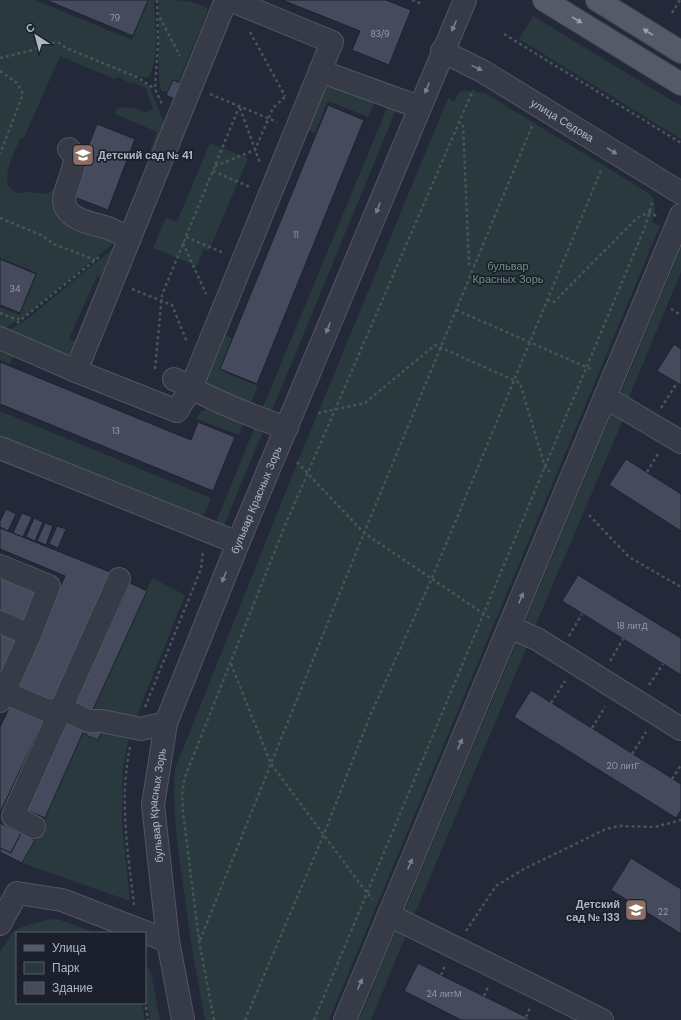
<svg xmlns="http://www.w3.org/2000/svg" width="681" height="1020" viewBox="0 0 681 1020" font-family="'DM Sans',sans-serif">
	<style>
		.green { fill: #29393d }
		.building { fill: #454a5c; stroke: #1e222f }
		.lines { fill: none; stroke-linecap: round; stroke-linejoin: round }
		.minor-casing { stroke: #525663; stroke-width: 24 }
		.major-casing { stroke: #404451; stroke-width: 24 }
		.path { stroke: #47555a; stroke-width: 2.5; stroke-dasharray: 3 3; stroke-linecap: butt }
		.minor { stroke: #373b48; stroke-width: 22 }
		.major { stroke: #555a68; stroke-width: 22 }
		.oneway { fill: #9b9fad }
		.oneway2 { fill: #7b7f8c }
		.labels { text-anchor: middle; stroke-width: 3.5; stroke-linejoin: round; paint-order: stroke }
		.number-label { font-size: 9px; fill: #979baa }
		.street-label { font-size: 11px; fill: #b2b6c4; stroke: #1c202d }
		.poi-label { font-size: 11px; font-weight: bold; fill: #b2b6c4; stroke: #1c202d; text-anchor: start }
		.park-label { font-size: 11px; fill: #6b937b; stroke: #1c202d }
	</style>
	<rect width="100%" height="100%" fill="#232938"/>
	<!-- green -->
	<g class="green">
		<path d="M 0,0 L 35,0 L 132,40 L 148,0 L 154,0 C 155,20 160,62 148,78 L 138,76 L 136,79 L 149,86 L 165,125 L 150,160 L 147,159 L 157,132 L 115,114 L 116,108 C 124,106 141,108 144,113 L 153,109 L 146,88 L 133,82 L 130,83 L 119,77 L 114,79 L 60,56 L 24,138 L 20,139 C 15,151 1,178 10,188 C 12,190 16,192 18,193 L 28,192 L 47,194 L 57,186 L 59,197 L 116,241 L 25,316 L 0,331 L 0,307 L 20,315 L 37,273 L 0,258 Z"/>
		<path d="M 159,0 C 174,0 199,0 208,10 L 179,81 L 174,79 L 167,93 L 161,90 L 159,78 Z"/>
		<path d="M 533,16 L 681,106 L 681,139 L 519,39 Z"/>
		<path d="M 328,83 L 376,98 L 368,117 L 328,101 L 315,133 L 301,127 L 311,101 Z"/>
		<path d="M 464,90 L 485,93 L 650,194 C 657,204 656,211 652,222 L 660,226 L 329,1020 L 205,1020 C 196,973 188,926 182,878 C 177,842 172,806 175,769 L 296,466 L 448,98 L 454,101 L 459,92 Z"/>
		<path d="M 389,103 L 396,110 L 271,413 L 261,412 Z"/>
		<path d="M 210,143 L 248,158 L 209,251 L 204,249 L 197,266 L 153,248 L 166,217 L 177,222 Z"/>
		<path d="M 117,245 L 112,249 L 101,278 L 97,276 L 69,339 L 76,342 L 70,353 L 64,356 L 3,334 L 26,320 Z"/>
		<path d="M 681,247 L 681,272 L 627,402 L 620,395 Z"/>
		<path d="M 217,332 L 232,338 L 220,370 L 258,386 L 249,407 L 206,383 L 204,380 Z"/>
		<path d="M 0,347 L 14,352 L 10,364 L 0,360 Z"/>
		<path d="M 211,408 L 245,420 L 239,435 L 196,419 L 202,411 Z"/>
		<path d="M 0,411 L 211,498 L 201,522 L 0,439 Z"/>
		<path d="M 612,413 L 625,415 L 533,631 L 525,622 Z"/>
		<path d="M 256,424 L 261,427 L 263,431 L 223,528 L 214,527 Z"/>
		<path d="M 152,578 L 185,595 L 130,733 L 123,766 L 122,822 L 130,901 L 22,863 L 35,840 Z"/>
		<path d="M 518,639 L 529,642 L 413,918 L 404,912 Z"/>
		<path d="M 51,919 L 60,920 L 97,933 L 17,933 L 17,1003 L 142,1003 L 145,1020 L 0,1020 L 0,952 L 14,931 L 24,926 Z"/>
		<path d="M 396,930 L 408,930 L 371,1020 L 359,1020 L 370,994 L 371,995 L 371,991 Z"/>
		<path d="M 145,963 L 151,973 L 160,1020 L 150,1020 L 145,990 Z"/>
	</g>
	<!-- building -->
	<g class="building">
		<path d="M 46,0 L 148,0 L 133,36 Z"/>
		<path d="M 282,0 L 386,0 L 411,10 L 389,65 L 352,50 L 360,31 Z"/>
		<path d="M 173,80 L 186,85 L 179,101 L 166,95 Z"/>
		<path d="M 328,105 L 364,120 L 257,384 L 220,369 Z"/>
		<path d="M 97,124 L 135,139 L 108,210 L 69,195 Z"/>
		<path d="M 0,259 L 36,274 L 20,313 L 0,305 Z"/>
		<path d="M 674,344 L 681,349 L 681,385 L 657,371 Z"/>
		<path d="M 0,362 L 191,440 L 198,422 L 235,437 L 213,491 L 0,404 Z"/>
		<path d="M 626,459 L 681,494 L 681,531 L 609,485 Z"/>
		<path d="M 6,509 L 16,514 L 8,531 L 0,527 L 0,521 Z"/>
		<path d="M 22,513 L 32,517 L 23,537 L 13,533 Z"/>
		<path d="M 34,518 L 43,522 L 35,541 L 26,537 Z"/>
		<path d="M 45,523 L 53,526 L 46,545 L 37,541 Z"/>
		<path d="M 57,526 L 66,529 L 58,548 L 49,544 Z"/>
		<path d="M 0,528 L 110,572 L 53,703 L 17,687 L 65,576 L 0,549 Z"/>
		<path d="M 0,571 L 42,589 L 28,623 L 0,611 Z"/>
		<path d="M 578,575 L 681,638 L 681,675 L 562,601 Z"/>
		<path d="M 130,583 L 147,591 L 92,712 L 75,704 Z"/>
		<path d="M 0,632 L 17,639 L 3,673 L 0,672 Z"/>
		<path d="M 531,690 L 681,784 L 681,810 L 676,818 L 514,717 Z"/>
		<path d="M 11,704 L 44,719 L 0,813 L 0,727 Z"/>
		<path d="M 66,719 L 85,728 L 45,818 L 27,810 Z"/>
		<path d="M 90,725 L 102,731 L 98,740 L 86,735 Z"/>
		<path d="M 0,823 L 21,833 L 11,853 L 0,848 Z"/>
		<path d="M 21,833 L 35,840 L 22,863 L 0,852 L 0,848 L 11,853 Z"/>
		<path d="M 631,858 L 681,889 L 681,934 L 611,890 Z"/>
		<path d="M 418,963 L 441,975 L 532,1020 L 461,1020 L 404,991 Z"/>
	</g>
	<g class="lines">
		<!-- minor casing -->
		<g class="minor-casing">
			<g id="minor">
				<path id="s1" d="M 442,51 L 482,71 L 681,193"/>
				<path d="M 320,71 L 419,107"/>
				<path d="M 69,149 L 75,156 C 75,170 68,181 65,194 C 59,219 91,223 108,228 C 115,231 123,235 130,238"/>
				<path d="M 0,338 L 76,371 L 177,411 L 191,388 L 332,42 L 230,0"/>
				<path d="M 76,371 L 226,0"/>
				<path d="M 174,379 C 210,399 248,415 287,428"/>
				<path d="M 605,397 L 681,442"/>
				<path d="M 0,448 L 238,543"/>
				<path d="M 0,566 L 49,586 L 30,635 L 0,701"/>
				<path d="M 0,622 L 30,635"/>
				<path d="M 509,627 L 537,639 L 681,729"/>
				<path d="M 0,683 L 15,697 L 46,710 L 72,713 L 88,721 L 102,721 L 141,729 L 166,723"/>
				<path d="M 34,827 L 13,816 L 119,579"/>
				<path d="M 389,915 L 602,1020"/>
				<path d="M 0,924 L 17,893 L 62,900 L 168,941"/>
				<path id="s2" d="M 183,1020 L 168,941 L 153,805 L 166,723 L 238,543 L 465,0"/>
				<path d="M 345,1020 L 681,215"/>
			</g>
		</g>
		<!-- major casing -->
		<g class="major-casing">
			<g id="major">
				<path d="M 544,0 L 681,84"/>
				<path d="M 597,0 L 681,52"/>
			</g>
		</g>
		<!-- path -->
		<g class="path">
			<path d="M 157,0 L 158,43 L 155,89 L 162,104"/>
			<path d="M 412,0 L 423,4"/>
			<path d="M 157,12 L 180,56"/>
			<path d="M 672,13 L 680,0"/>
			<path d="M 250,32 L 285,96"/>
			<path d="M 504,34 L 681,143"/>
			<path d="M 0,58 L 29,51 L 52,43 L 59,43 L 66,48 L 137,77 L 155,89"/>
			<path d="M 0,71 L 17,83 L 23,94 L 0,154"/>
			<path d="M 210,94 L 277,122"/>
			<path d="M 240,108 L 260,163"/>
			<path d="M 458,122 L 463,124 L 469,264 L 475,266"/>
			<path d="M 215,166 L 255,150 L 273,108 L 287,95"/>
			<path d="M 213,171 L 250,187"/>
			<path d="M 0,218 L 41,235 L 54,244 L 95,260"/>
			<path d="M 186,237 L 224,253"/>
			<path d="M 183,243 L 206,294"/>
			<path d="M 132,289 L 172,305 L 187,342"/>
			<path d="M 547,300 L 554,302 L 637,218 L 649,212 L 658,217"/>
			<path d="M 671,309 L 681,315"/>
			<path d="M 456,310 L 593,370"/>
			<path d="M 0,313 L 15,319 L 22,319"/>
			<path d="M 17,323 L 99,257"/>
			<path d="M 155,369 L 162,295 L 239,107"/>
			<path d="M 661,408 L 677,383"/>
			<path d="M 318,413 L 365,403 L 435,345 L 520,383 L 545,467 L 551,473"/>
			<path d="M 297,462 L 364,533 L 490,618"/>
			<path d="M 647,472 L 659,452"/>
			<path d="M 589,515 L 629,557 L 681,587"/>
			<path d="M 569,636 L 582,614"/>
			<path d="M 610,661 L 623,639"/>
			<path d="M 231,664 L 271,764 L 367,893 L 373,899"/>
			<path d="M 649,685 L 663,664"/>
			<path d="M 551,703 L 565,681"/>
			<path d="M 145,707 L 201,569 L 203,551"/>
			<path d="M 592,728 L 605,707"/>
			<path d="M 130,747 C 119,801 128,852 134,905"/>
			<path d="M 632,754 L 646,732"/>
			<path d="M 672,779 L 681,765"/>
			<path d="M 466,931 L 496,886 L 524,869 L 606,829 L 619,826 L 655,827 L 681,820"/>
			<path d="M 200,940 L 364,533 L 532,126"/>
			<path d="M 441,975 L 445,966"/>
			<path d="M 484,996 L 488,987"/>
			<path d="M 145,1001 L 148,1020"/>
			<path d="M 526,1017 L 530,1008"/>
			<path d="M 214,1020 L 199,940 L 183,812 L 182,794 L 185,777 L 284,528 L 473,90"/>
			<path d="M 245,1020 L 324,834 L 370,716 L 432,578 L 602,168"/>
			<path d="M 314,1020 L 645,227 L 653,200"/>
		</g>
		<!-- minor -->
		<use href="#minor" class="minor"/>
		<!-- major -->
		<use href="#major" class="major"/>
	</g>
	<!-- one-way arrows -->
	<defs><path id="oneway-solid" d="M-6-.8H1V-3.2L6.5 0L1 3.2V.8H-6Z"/></defs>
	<g class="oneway">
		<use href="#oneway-solid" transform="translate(577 20) rotate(31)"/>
		<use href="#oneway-solid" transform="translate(648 32) rotate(-148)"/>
	</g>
	<g class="oneway2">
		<use href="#oneway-solid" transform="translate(454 26) rotate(114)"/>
		<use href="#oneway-solid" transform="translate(477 68) rotate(26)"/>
		<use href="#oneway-solid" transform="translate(427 88) rotate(112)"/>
		<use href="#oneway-solid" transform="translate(612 151) rotate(32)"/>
		<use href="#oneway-solid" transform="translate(378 208) rotate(112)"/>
		<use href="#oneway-solid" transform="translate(328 328) rotate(112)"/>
		<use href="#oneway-solid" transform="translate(224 577) rotate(112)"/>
		<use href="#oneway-solid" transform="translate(521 598) rotate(-67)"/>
		<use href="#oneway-solid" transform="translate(460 744) rotate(-67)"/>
		<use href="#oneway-solid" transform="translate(410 864) rotate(-67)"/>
		<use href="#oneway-solid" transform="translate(360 984) rotate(-67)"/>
	</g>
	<!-- icons -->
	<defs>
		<g id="school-square" transform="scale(1.15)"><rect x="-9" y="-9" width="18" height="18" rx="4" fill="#8d6e63" stroke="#1c202d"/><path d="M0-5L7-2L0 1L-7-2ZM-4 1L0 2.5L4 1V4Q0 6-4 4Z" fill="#fff"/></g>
	</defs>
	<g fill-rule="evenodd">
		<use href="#school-square" x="83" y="155"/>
		<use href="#school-square" x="636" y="910"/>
	</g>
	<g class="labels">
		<!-- number labels -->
		<g class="number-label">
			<text x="115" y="21">79</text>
			<text x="380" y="37">83/9</text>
			<text x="296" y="238">11</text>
			<text x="15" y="292">34</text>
			<text x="116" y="434">13</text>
			<text x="632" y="629">18 литД</text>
			<text x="623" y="769">20 литГ</text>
			<text x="663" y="915">22</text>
			<text x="444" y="997">24 литМ</text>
		</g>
		<!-- street labels -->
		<g class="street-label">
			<text dy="4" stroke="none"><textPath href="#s1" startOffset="139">улица Седова</textPath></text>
			<text dy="4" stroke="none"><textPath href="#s2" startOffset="541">бульвар Красных Зорь</textPath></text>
			<text dy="4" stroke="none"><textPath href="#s2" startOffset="217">бульвар Красных Зорь</textPath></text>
		</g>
		<!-- poi labels -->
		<g class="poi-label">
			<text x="98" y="159">Детский сад № 41</text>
			<text x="620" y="908" text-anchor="end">Детский<tspan x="620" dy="13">сад № 133</tspan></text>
		</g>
		<!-- park labels -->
		<g class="park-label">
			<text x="508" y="270">бульвар<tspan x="508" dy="13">Красных Зорь</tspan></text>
		</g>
	</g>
	<!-- legend -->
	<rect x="16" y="932" width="130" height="72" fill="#1c202d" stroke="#585c69"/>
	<rect x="24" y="945" width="20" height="6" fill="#555a68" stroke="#585c69"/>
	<text x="52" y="952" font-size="12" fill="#b2b6c4">Улица</text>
	<rect x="24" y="962" width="20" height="12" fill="#29393d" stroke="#585c69"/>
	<text x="52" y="972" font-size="12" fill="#b2b6c4">Парк</text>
	<rect x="24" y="982" width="20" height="12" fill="#454a5c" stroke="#585c69"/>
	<text x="52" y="992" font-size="12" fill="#b2b6c4">Здание</text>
	<!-- north arrow -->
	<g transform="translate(36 36) rotate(324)" stroke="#1c202d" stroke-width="3" paint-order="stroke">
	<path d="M0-3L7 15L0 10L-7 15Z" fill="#b2b6c4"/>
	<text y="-6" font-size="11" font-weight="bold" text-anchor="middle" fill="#b2b6c4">С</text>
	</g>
</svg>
